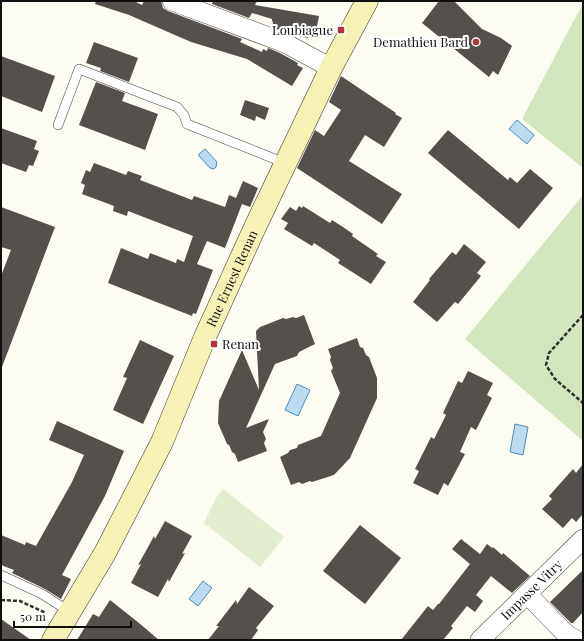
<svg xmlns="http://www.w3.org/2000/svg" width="584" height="641" viewBox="0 0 584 641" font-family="'Playfair Display',serif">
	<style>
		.green { fill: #d1e5bf }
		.pitch { fill: #e2edcf }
		.water { fill: #bcdbef; stroke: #4b8dbe }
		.building { fill: #56504c }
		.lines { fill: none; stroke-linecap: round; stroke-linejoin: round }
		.lane-casing { stroke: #424242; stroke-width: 10 }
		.street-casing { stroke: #424242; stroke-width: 20 }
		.secondary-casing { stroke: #313131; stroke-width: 23 }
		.path { stroke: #313131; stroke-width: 2.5; stroke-dasharray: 4 2; stroke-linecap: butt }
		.lane { stroke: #fff; stroke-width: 9 }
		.street { stroke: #fff; stroke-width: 19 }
		.secondary { stroke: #f6f1b4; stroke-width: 22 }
		.poi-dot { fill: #af3638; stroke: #fff; stroke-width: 1.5 }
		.labels { text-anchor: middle; stroke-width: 4; stroke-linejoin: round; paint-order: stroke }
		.poi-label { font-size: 13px; fill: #0f0f0f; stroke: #fff; text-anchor: end }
		.street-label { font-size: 13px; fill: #0f0f0f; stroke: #fff }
	</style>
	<rect width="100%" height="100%" fill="#fdfcf2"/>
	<!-- green -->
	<g class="green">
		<path d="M 583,3 L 583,168 L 522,119 Z"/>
		<path d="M 583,195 L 583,441 L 465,339 Z"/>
	</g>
	<!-- pitch -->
	<path class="pitch" d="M 223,489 L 284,537 L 260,567 L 204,523 L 216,498 Z"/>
	<!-- water -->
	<g class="water">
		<path d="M 517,120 L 534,135 L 527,144 L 509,129 Z"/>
		<path d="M 205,149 L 217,162 L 216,167 L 214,169 L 210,168 L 199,156 L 199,154 Z"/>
		<path d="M 297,384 L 310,390 L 298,416 L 285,410 Z"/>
		<path d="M 515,424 L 528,427 L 523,455 L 510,452 Z"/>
		<path d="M 203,581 L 212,588 L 198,606 L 189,599 Z"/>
	</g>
	<!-- building -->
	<g class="building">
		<path d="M 96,1 L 134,1 L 142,5 L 144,1 L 161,1 L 163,8 L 168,11 L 242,39 L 240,42 L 262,52 L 263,49 L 267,51 L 268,48 L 280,53 L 298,63 L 297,65 L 303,68 L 292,86 L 247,59 L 191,42 L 129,15 L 95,4 Z"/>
		<path d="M 213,1 L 257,1 L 255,5 L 319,16 L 315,37 L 308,35 L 308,38 L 294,35 L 272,27 L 273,22 L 272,21 L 272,19 L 252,13 L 249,18 L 212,4 Z"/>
		<path d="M 439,1 L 454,1 L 482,29 L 501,38 L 512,46 L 498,75 L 493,71 L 489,77 L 422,23 Z"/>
		<path d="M 94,42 L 138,58 L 129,82 L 100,71 L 101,68 L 86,63 Z"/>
		<path d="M 1,56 L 55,76 L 42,112 L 1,96 Z"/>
		<path d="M 341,76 L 396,113 L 395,114 L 402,118 L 384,147 L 365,135 L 349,161 L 402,194 L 382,224 L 297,168 L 315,130 L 324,136 L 341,110 L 329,102 Z"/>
		<path d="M 96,82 L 125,93 L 122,101 L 158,114 L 145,150 L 79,125 Z"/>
		<path d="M 245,100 L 269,108 L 265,120 L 256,116 L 255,121 L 240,115 Z"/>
		<path d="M 1,128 L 37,141 L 34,149 L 39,151 L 33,166 L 29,165 L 26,172 L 1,163 Z"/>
		<path d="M 448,130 L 508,180 L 510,177 L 517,183 L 530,169 L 553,188 L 519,229 L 428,153 Z"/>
		<path d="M 94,163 L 126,175 L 128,171 L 142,176 L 140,180 L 192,200 L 194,196 L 225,207 L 229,195 L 236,198 L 243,181 L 258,188 L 250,207 L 242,204 L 225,248 L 207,241 L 197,264 L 213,270 L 196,314 L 193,313 L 192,316 L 108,283 L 121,248 L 148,259 L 150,253 L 176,263 L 177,259 L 184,262 L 193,236 L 128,211 L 127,216 L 113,211 L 114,206 L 82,194 L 85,185 L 81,183 L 86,170 L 90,172 Z"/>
		<path d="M 299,206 L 302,208 L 303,206 L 330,223 L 332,220 L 343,227 L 353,234 L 352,236 L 378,254 L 376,256 L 386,262 L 371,284 L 338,263 L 340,260 L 314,243 L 312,246 L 284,229 L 288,223 L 281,219 L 290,207 L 296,211 Z"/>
		<path d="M 1,207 L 55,227 L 2,367 L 1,367 L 1,276 L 11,250 L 1,247 Z"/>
		<path d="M 464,244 L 486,262 L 477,273 L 481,276 L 458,304 L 455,302 L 437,322 L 413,302 L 430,280 L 429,279 L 452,252 L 456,255 Z"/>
		<path d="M 304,315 L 315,344 L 299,352 L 297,356 L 275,364 L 246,428 L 269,419 L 263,432 L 266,439 L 264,443 L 267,451 L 238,462 L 235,454 L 232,452 L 229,445 L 227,444 L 218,423 L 219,401 L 242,350 L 259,390 L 256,331 L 260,327 L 283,318 L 286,319 L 293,317 L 296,318 Z"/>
		<path d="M 357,338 L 360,347 L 363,348 L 366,355 L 369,357 L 377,378 L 377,398 L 350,458 L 334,475 L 312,482 L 310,481 L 302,484 L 299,482 L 291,485 L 280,457 L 288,453 L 290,450 L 297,448 L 298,445 L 321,436 L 340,393 L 331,371 L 333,368 L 330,360 L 331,357 L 328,349 Z"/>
		<path d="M 140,340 L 174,356 L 143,424 L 113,410 L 127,378 L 123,377 Z"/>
		<path d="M 468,371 L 493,383 L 487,395 L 492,398 L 476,430 L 471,427 L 460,452 L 465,454 L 448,486 L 444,483 L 438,495 L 413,483 L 419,471 L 415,469 L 431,437 L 434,439 L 446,415 L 443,413 L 458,381 L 462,383 Z"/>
		<path d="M 57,421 L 124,451 L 105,496 L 62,575 L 71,579 L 61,599 L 45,589 L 12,573 L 14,570 L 1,565 L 1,535 L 25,545 L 26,542 L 36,546 L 72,482 L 84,455 L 49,440 Z"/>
		<path d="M 583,464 L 583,514 L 576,522 L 572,518 L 563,528 L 542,509 L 552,499 L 549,496 L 573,469 L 576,473 Z"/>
		<path d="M 165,521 L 192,536 L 182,554 L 185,553 L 169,582 L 168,579 L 158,597 L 131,583 L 141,564 L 138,565 L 147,549 L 154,536 L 155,539 Z"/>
		<path d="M 360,525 L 401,558 L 365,604 L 323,571 Z"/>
		<path d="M 461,539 L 480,554 L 487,544 L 492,548 L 493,547 L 502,555 L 503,553 L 530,576 L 512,593 L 491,576 L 476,595 L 483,601 L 475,612 L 467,606 L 451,626 L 453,628 L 443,640 L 401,640 L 428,606 L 433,610 L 438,604 L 439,604 L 470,564 L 452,549 Z"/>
		<path d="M 583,570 L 583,612 L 573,623 L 571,623 L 550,602 Z"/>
		<path d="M 249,587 L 274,606 L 256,628 L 258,630 L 251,640 L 208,640 L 219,626 L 216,626 L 236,600 L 237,604 Z"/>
		<path d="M 110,600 L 139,623 L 159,640 L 77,640 L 93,614 L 99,617 Z"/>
		<path d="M 1,619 L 31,640 L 1,640 Z"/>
	</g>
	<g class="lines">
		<!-- lane casing -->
		<g class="lane-casing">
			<g id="lane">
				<path d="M 58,125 L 79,69 L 177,107 L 184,115 L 187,124 L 285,163"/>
				<path d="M 1,575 L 42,594 L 70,612"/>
			</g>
		</g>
		<!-- street casing -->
		<g class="street-casing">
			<g id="street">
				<path d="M 172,1 L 285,43 L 331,68"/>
				<path d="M 527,594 L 566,634 L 576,640"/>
				<path id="s1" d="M 480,640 L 583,539"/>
			</g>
		</g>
		<!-- secondary casing -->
		<g class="secondary-casing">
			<g id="secondary">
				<path id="s2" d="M 53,640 L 105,553 L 162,442 L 205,337 L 256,225 L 331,68 L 367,1"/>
			</g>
		</g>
		<!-- path -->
		<g class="path">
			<path d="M 583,315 L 549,353 L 546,365 L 555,379 L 583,403"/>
			<path d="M 1,600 L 20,601 L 46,613"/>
		</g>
		<!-- lane -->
		<use href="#lane" class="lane"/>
		<!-- street -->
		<use href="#street" class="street"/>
		<!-- secondary -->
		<use href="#secondary" class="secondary"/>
	</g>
	<!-- markers -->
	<g class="poi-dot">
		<rect x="337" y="26" width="8" height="8" rx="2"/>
		<circle cx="476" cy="42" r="4"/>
		<rect x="210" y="340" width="8" height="8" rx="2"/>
	</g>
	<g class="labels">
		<!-- poi labels -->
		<g class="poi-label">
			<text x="333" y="35">Loubiague</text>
			<text x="468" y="47">Demathieu Bard</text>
			<text x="222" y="349" text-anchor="start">Renan</text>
		</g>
		<!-- street labels -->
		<g class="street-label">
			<text dy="5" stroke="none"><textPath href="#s2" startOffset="404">Rue Ernest Renan</textPath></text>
			<text dy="5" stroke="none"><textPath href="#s1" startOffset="72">Impasse Vitry</textPath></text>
		</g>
	</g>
	<!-- border -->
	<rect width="584" height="641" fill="none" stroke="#0f0f0f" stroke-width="4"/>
	<!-- scale -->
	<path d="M14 621v6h117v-6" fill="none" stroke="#0f0f0f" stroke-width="2"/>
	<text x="20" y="621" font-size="12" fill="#0f0f0f" stroke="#ffffff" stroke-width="3" paint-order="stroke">50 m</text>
</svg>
